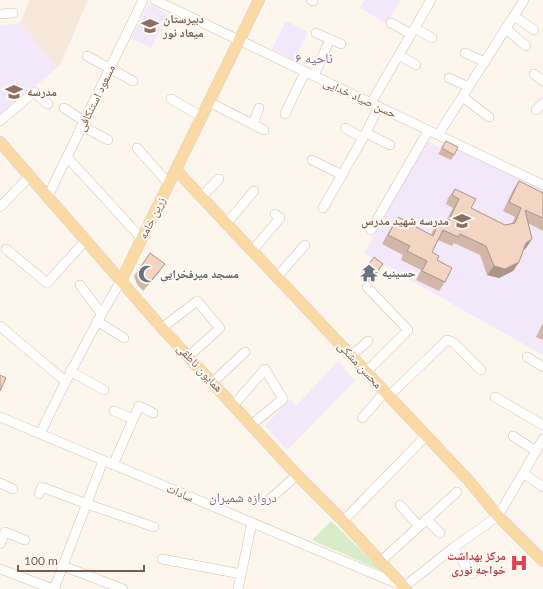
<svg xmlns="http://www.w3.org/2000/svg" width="543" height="589" viewBox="0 0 543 589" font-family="Lato,'Noto Naskh Arabic',sans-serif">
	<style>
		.residential { fill: #f5e8da }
		.education { fill: #f3e8fa }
		.green { fill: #d8ecc9 }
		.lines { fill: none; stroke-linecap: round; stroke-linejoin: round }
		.minor-casing { stroke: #d1beb0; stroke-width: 10 }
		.major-casing { stroke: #dad1cd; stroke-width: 12 }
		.minor { stroke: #fff; stroke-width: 9 }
		.major { stroke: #fbd9a5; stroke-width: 11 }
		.wall { fill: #d1b7a8 }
		.shaded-wall { fill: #aa9588 }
		.building { fill: #f3d5c3; stroke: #aa9588 }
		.labels { text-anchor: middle; stroke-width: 4; stroke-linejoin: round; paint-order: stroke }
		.education-label { font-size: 12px; font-weight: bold; fill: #785e54; stroke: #fffaf3; text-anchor: start }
		.street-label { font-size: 12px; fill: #7a5c4d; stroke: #fffaf3 }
		.worship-label { font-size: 12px; font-weight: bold; fill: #5b616d; stroke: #fffaf3; text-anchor: start }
		.health-label { font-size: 12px; font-weight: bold; fill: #be3a42; stroke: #fffaf3; text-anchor: end }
		.neighbourhood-label { font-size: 13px; fill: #846695; stroke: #fffaf3 }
		.quarter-label { font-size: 14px; fill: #846695; stroke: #fffaf3 }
	</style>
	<rect width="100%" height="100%" fill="#fdf6ec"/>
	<!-- residential -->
	<path class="residential" d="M 30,0 L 88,0 L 61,63 L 58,67 L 20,23 Z"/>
	<!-- education -->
	<g class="education">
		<path d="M 365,0 L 401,0 L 387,24 L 360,8 Z"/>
		<path d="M 149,4 L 168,14 L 151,48 L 131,38 Z"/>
		<path d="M 286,21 L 308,32 L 294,60 L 272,49 Z"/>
		<path d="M 20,23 L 58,67 L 0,116 L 0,25 Z"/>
		<path d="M 425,139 L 440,148 L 443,143 L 543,190 L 543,355 L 364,254 Z"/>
		<path d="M 338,361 L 355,381 L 287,450 L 265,426 L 290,399 L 296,406 Z"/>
	</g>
	<!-- green -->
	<path class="green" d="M 331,521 L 382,571 L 312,540 Z"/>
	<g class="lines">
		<!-- minor casing -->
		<g class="minor-casing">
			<g id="minor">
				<path d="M 155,0 L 543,185"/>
				<path d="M 311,0 L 313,1"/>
				<path d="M 0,14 L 13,13"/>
				<path d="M 514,16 L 534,30"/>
				<path d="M 391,23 L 411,34"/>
				<path d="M 415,28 L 432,38"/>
				<path d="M 506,29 L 526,46"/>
				<path d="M 316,33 L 341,44"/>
				<path d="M 465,53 L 485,62"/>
				<path d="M 399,55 L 416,65"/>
				<path d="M 87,56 L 133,81"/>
				<path d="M 534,74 L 543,81"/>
				<path d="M 314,76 L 330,39"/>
				<path d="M 449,78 L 469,87"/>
				<path d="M 463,97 L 489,117"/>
				<path d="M 171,99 L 202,117"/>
				<path d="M 209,102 L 264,130"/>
				<path d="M 371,103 L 431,0"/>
				<path d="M 64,108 L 84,121"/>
				<path d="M 536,110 L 543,103"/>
				<path d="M 285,114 L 305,72"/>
				<path d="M 0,121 L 34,92 L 48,104"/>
				<path d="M 253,124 L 259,108"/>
				<path d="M 82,126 L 108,140"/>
				<path d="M 345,128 L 363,138"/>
				<path d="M 366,133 L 390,145"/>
				<path d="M 438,135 L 524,0"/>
				<path d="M 137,148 L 169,184"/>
				<path d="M 67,157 L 142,239"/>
				<path d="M 312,160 L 342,175"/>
				<path d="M 48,196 L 143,0"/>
				<path d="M 201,197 L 219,179"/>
				<path d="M 0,207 L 30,176"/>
				<path d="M 323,208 L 363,138 L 379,107"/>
				<path d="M 226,224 L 254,191"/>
				<path d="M 371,230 L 428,131"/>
				<path d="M 6,249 L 47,283 L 86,240"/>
				<path d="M 252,251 L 280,218 L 275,214"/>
				<path d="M 277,277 L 305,245"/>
				<path d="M 80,285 L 101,313"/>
				<path d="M 97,321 L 124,338"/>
				<path d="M 0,326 L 65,381"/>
				<path d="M 162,328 L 197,301 L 220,328 L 189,356"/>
				<path d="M 351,356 L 368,341"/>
				<path d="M 527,357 L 543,367"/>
				<path d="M 70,371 L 104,390"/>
				<path d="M 366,372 L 408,330 L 367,287"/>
				<path d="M 213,382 L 245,352"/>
				<path d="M 389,396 L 447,340 L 451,341 L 454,343 L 481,370"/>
				<path d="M 495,397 L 543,425"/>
				<path d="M 233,406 L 265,369 L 283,399 L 251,425"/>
				<path d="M 114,411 L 133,419"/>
				<path d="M 0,417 L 403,586"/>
				<path d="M 362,418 L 385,392"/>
				<path d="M 40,434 C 65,382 91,330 121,281"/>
				<path d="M 513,436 L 536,451"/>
				<path d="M 113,465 L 139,406 L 153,413"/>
				<path d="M 523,473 L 543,487"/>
				<path d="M 0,483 L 13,489"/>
				<path d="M 39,494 L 42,487 L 87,504 L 154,527"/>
				<path d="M 269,500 L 297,475"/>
				<path d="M 400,505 L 419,526"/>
				<path d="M 426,519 L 440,533"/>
				<path d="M 343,521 L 426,436"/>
				<path d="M 0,544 L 5,532 L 25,540"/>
				<path d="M 453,548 L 472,574"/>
				<path d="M 162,559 L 241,574"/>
				<path d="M 381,561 L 457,492"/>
				<path d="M 63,566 L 123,589"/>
				<path d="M 0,569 L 53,589"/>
				<path d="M 404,587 L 453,548 L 498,516 L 543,439"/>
				<path d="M 54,589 L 103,461"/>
				<path d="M 238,589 L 252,523"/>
			</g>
		</g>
		<!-- major casing -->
		<g class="major-casing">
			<g id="major">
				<path d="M 0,142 L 162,328 L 297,475 L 343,521 L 406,589"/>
				<path d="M 176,170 L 469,481 L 498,516 L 543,561"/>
				<path d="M 121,281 L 259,0"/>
			</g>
		</g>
		<!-- minor -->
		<use href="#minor" class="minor"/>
		<!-- major -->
		<use href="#major" class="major"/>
	</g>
	<!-- wall -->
	<g class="wall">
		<path d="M 446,141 L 454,155 L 451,160 L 438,154 Z"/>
		<path d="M 519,181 L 543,193 L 543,231 L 528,223 L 532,239 L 526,248 L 524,250 L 519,262 L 513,271 L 499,278 L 487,275 L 480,255 L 454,243 L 452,246 L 438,240 L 432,252 L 437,260 L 445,282 L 439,291 L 416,280 L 421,270 L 401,260 L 403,255 L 382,244 L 392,226 L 398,217 L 431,235 L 433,230 L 440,220 L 445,223 L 453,208 L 446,204 L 448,198 L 455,189 L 471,208 L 505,225 L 512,223 L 515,217 L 503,211 L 513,190 Z"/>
		<path d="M 150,253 L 159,272 L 143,291 L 137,284 L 134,276 Z"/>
		<path d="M 380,270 L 370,282 L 365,282 L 359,277 L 363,272 Z"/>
		<path d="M 543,323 L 543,340 L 536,337 Z"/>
	</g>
	<!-- shaded-wall -->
	<g class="shaded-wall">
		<path d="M 532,239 L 526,248 L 520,252 L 526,243 Z"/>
		<path d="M 519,262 L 513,271 L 499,278 L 487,275 L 494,266 Z"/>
		<path d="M 165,264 L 159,272 L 143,291 L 149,283 Z"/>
		<path d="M 383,264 L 370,282 L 365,282 L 368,276 Z"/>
	</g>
	<!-- building -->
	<g class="building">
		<path d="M 446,141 L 458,147 L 454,155 L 442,148 Z"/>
		<path d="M 519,181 L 543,193 L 543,218 L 525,210 L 532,239 L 526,243 L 519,262 L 505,269 L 494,266 L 486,246 L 460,234 L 458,237 L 443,230 L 432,252 L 439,256 L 437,260 L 452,268 L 445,282 L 422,271 L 427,261 L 407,251 L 410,246 L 388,235 L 398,217 L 433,236 L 440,220 L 447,224 L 459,199 L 452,195 L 455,189 L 476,199 L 471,208 L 505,225 L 515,223 L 521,208 L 509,202 Z"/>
		<path d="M 150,253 L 165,264 L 149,283 L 143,276 L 140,268 Z"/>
		<path d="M 374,257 L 383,264 L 373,276 L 368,276 L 363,272 Z"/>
		<path d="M 0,375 L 6,378 L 0,391 Z"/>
	</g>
	<!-- icons -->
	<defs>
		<g id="school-bare" transform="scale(1.38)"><path d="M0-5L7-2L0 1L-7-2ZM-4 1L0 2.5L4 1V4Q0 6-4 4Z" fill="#8d6e63" stroke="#fffaf3" stroke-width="2.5" paint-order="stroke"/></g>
		<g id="temple-bare" transform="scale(1.38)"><path d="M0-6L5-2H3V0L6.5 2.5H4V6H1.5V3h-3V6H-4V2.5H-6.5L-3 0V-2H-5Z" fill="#6b7280" stroke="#fffaf3" stroke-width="2.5" paint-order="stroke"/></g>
		<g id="mosque-bare" transform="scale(1.38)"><path d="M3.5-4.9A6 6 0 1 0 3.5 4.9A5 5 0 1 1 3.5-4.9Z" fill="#6b7280" stroke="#fffaf3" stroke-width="2.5" paint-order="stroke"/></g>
		<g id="hospital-bare" transform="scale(1.38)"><path d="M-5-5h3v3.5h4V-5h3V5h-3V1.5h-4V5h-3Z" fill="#e0444e" stroke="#fffaf3" stroke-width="2.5" paint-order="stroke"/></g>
	</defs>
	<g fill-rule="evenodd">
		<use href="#school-bare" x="150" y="26"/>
		<use href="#school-bare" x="14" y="92"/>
		<use href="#school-bare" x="462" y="221"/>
		<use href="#temple-bare" x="369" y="273"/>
		<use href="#mosque-bare" x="147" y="274"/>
		<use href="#hospital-bare" x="519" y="563"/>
	</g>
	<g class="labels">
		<!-- education labels -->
		<g class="education-label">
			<text x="163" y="23">دبیرستان<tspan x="163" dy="14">میعاد نور</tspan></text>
			<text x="27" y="96">مدرسه</text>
			<text x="449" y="225" text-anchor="end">مدرسه شهید مدرس</text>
		</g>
		<!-- street labels -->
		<g class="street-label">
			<text transform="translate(96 98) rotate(-64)" y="4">مسعود استنکافی</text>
			<text transform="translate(360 98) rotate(25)" y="4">حسن صیاد خدایی</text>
			<text transform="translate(152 218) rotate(-64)" y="4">زرین خامه</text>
			<text transform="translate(360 365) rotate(47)" y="4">محسن مشکی</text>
			<text transform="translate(200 368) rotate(47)" y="4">همایون ناطقی</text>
			<text transform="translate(180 493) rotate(23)" y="4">سادات</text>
		</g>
		<!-- worship labels -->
		<g class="worship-label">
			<text x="382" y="277">حسینیه</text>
			<text x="160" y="278">مسجد میرفخرایی</text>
		</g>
		<!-- health labels -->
		<g class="health-label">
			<text x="506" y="560">مرکز بهداشت<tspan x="506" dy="14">خواجه نوری</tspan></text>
		</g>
		<!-- neighbourhood labels -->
		<g class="neighbourhood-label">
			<text x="243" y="502">دروازه شمیران</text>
		</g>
		<!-- quarter labels -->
		<g class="quarter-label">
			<text x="314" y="63">ناحیه ۶</text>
		</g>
	</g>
	<!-- scale -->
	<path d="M18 565v6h126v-6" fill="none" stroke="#7a5c4d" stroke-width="2"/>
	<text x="24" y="565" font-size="12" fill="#7a5c4d" stroke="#fffaf3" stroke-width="3" paint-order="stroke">100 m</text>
</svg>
